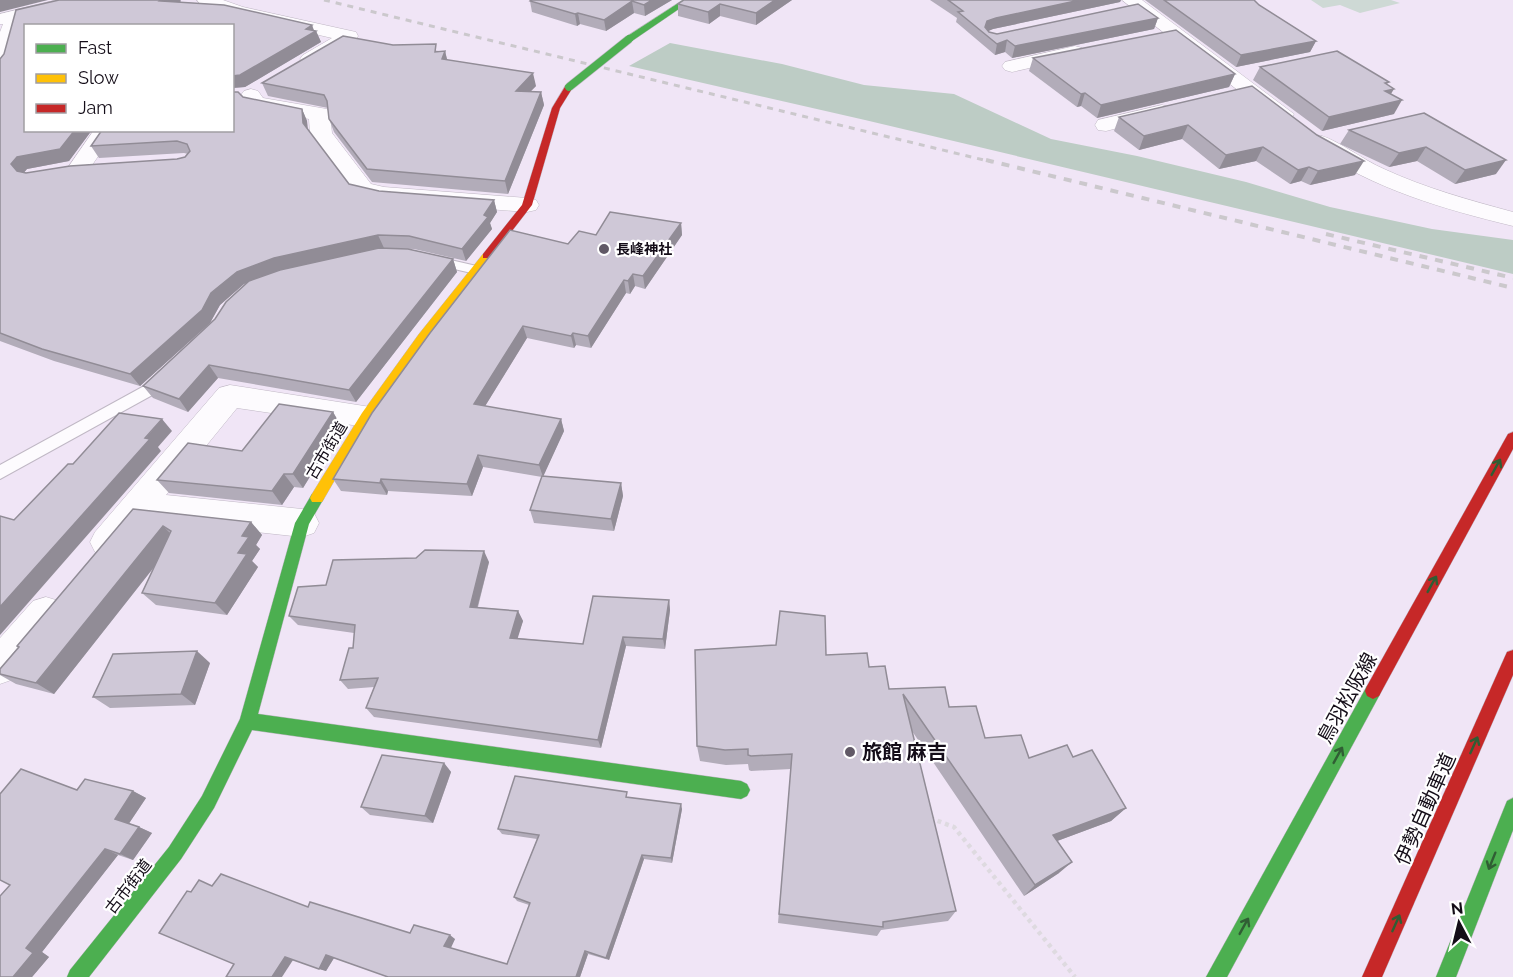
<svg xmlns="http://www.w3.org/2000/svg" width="1513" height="977" viewBox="0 0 1513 977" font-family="Raleway,'Noto Sans JP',sans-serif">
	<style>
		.green { fill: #ced9d5 }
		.forest { fill: #bdccc5 }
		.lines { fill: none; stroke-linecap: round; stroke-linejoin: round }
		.lane-casing { stroke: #c0b8c5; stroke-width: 2 }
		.street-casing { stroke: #c0b8c5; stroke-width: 1 }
		.fast-casing { stroke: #c0b8c5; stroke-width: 1 }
		.slow-casing { stroke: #c0b8c5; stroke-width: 1 }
		.jam-casing { stroke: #c0b8c5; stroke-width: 1 }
		.path { stroke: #dedae0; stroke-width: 4.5; stroke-dasharray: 4 4; stroke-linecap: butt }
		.lane { fill: #fdfbfe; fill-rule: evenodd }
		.street { fill: #fdfbfe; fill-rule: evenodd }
		.fast { fill: #4caf50; fill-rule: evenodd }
		.slow { fill: #ffc107; fill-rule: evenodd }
		.jam { fill: #c62828; fill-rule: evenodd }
		.rail-far1 { stroke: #cbc8cc; stroke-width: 3; stroke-dasharray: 6 6; stroke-linecap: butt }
		.rail { stroke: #cbc8cc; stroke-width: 4; stroke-dasharray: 8 8; stroke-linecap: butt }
		.fast-bridge-casing { stroke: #c0b8c5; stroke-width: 9; stroke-linecap: butt }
		.fast-bridge { stroke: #4caf50; stroke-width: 8 }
		.wall { fill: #b2acb9 }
		.shaded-wall { fill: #918c96 }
		.building { fill: #cfc8d7; stroke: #918c96; stroke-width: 1.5 }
		.oneway { stroke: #305e34 }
		.poi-dot { fill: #615966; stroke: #fff; stroke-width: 2 }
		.labels { text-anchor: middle; stroke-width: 4.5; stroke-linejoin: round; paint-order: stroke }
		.far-poi-label { font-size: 14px; font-weight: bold; fill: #140d18; stroke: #fff; text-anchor: start }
		.street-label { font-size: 16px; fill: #140d18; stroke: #fff }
		.near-street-label { font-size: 20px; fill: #140d18; stroke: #fff }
		.near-poi-label { font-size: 20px; font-weight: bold; fill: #140d18; stroke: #fff; text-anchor: start }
	</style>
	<rect width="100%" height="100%" fill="#f0e5f6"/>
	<!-- green -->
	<path class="green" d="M 1311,0 L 1391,0 L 1400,3 L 1360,13 L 1340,5 L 1323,8 Z"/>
	<!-- forest -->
	<path class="forest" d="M 670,43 L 782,64 L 864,85 L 954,94 L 1051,139 L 1137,156 L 1246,182 L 1330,207 L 1432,229 L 1513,240 L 1513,274 L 865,120 L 629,66 Z"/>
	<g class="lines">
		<!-- lane casing -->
		<g class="lane-casing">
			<g id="lane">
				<path d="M 433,256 L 481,267 L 483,270 L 476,274 L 428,263 L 427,260 L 428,257 Z"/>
				<path d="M 163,373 L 170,378 L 156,393 L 0,479 L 0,465 L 146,385 L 158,374 Z"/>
			</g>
		</g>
		<!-- street casing -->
		<g class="street-casing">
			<g id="street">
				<path d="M 57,0 L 89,0 L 86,4 L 22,19 L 10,65 L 7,69 L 0,71 L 0,32 L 3,24 L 0,24 L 0,14 Z"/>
				<path d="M 197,0 L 223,0 L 243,7 L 356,32 L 358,36 L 356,40 L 317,63 L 303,63 L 300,59 L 303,55 L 332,38 L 232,15 L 200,4 Z"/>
				<path d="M 1122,0 L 1142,0 L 1294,114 L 1291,119 L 1283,120 L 1275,119 Z"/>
				<path d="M 1075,46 L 1082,48 L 1085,52 L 1082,56 L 1012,72 L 1005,70 L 1002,66 L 1005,62 Z"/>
				<path d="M 251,89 L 258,91 L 263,98 L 327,109 L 330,114 L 332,133 L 371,184 L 384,187 L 527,198 L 536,200 L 539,205 L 536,210 L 527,212 L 384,201 L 355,194 L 310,134 L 309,119 L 249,107 L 241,95 L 244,91 Z"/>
				<path d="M 1162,105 L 1169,107 L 1173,111 L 1169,115 L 1106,131 L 1098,130 L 1095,125 L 1098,120 Z"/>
				<path d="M 94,130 L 116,130 L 86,174 L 78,176 L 70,174 L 67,169 Z"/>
				<path d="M 1322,136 C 1339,141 1365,161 1384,169 C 1425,188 1469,200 1513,212 L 1513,226 C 1443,209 1374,189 1314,148 L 1311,143 L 1314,138 Z"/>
				<path d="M 230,385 L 377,408 L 381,416 L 377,424 L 366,427 L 237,408 L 166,495 L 302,509 L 314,513 L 319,523 L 314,533 L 302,537 L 145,520 C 130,539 122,561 95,552 L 90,542 L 95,532 L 219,388 Z"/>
				<path d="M 46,597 L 59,601 L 64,613 L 59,625 L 14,679 L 0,684 L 0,638 L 33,601 Z"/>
			</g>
		</g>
		<!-- fast casing -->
		<g class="fast-casing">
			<g id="fast">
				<path d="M 683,0 L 692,0 L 632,41 L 626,41 L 626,37 Z"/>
				<path d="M 317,493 L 322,494 L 324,498 L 309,524 L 258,714 L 741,781 L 747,784 L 750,790 L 747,796 L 741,799 L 252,730 L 214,808 L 181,859 L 89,977 L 67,977 L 70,970 L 169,847 L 202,796 L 240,719 L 295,523 L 312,494 Z"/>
				<path d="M 1373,683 L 1379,686 L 1381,691 L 1379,696 L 1227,977 L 1206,977 L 1367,686 Z"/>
				<path d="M 1513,798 L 1513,830 L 1456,977 L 1436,977 L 1507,801 Z"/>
			</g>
		</g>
		<!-- slow casing -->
		<g class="slow-casing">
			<path id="slow" d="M 487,253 L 492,256 L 427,340 L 370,419 L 322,502 L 312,502 L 310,498 L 312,494 L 362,413 L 419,334 L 483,254 Z"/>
		</g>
		<!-- jam casing -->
		<g class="jam-casing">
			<g id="jam">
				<path d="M 566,85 L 573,87 L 560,108 L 532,205 L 491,258 L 483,258 L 483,254 L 522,205 L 552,108 Z"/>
				<path d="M 1513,432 L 1513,449 L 1379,696 L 1373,699 L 1367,696 L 1365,691 L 1367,686 L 1508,434 Z"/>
				<path d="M 1513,650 L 1513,675 L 1382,977 L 1362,977 L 1507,652 Z"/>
			</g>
		</g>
		<!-- path -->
		<path class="path" d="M 930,818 L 954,827 L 1075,977"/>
		<!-- lane -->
		<use href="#lane" class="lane"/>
		<!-- street -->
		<use href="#street" class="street"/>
		<!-- fast -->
		<use href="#fast" class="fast"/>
		<!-- slow -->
		<use href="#slow" class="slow"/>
		<!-- jam -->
		<use href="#jam" class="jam"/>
		<!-- rail-far1 -->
		<path class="rail-far1" d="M 324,0 L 992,162"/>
		<!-- rail -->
		<g class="rail">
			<path d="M 986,160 L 1513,288"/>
			<path d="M 1326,234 L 1513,278"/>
		</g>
		<!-- fast-bridge casing -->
		<g class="fast-bridge-casing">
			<path id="fast-bridge" d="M 569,87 L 629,39"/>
		</g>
		<!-- fast-bridge -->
		<use href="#fast-bridge" class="fast-bridge"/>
	</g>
	<!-- wall -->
	<g class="wall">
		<path d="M 59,0 L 180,0 L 181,1 L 180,2 L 224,5 L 312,25 L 314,30 L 316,31 L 321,42 L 245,87 L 232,88 L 232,26 L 26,26 L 26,130 L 92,130 L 69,161 L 27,169 L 24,172 L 26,173 L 70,166 L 177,159 L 185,157 L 188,154 L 184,153 L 99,158 L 91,146 L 102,130 L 232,130 L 232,92 L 238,92 L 243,97 L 302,109 L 307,121 L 308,130 L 349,184 L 379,191 L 494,200 L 497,212 L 490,223 L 492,229 L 466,261 L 414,249 L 384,248 L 408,249 L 453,259 L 457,272 L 356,402 L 218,378 L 188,412 L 153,398 L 143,386 L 215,319 L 226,302 L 247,283 L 244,284 L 220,305 L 210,323 L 140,386 L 54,361 L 0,341 L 0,59 L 4,54 L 16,10 Z"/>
		<path d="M 531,0 L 672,0 L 645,16 L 634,13 L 606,31 L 580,24 L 577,26 L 532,12 L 530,1 Z"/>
		<path d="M 684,0 L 792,0 L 756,25 L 720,16 L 709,24 L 678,16 L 678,4 Z"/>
		<path d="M 930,0 L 1121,0 L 1120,2 L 993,29 L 988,31 L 989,32 L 997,34 L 1158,18 L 1154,29 L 1012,58 L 1005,52 L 995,55 L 956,22 L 957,18 Z"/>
		<path d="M 1145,0 L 1254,0 L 1259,5 L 1316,41 L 1310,52 L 1236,67 Z"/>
		<path d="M 393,45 L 439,51 L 445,51 L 447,60 L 536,86 L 530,92 L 541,92 L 544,105 L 508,194 L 372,182 L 334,132 L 329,119 L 328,108 L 268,96 L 262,83 Z"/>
		<path d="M 1033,58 L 1235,74 L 1229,87 L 1097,118 L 1081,106 L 1077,107 L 1029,71 Z"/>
		<path d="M 1260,67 L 1389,82 L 1387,84 L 1391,94 L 1394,114 L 1322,131 L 1253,80 Z"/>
		<path d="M 1252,86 L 1355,175 L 1310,185 L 1301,181 L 1290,184 L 1256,161 L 1219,169 L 1182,139 L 1139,150 L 1114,131 L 1119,117 Z"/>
		<path d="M 1424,113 L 1496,174 L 1455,184 L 1417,161 L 1389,167 L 1340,144 L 1349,130 Z"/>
		<path d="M 681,223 L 682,235 L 645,289 L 635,286 L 630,294 L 626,293 L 591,348 L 576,345 L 574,348 L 527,338 L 485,406 L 561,419 L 564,431 L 543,476 L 621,483 L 623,496 L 614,531 L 534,523 L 530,510 L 542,477 L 483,467 L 472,496 L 388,491 L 387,495 L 341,491 L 333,479 L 568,244 L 596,235 Z"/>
		<path d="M 333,412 L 341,426 L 303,488 L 294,487 L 282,505 L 169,493 L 157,480 L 242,451 Z"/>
		<path d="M 133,509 L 251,522 L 262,535 L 256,545 L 260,549 L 252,561 L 258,567 L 227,615 L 156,605 L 142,593 L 155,566 L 54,694 L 16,684 L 0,675 L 0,669 L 18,647 L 17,646 Z"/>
		<path d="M 489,562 L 478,607 L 518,611 L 523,621 L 517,638 L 583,644 L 669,600 L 670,610 L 665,649 L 626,646 L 601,748 L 374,717 L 366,708 L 374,687 L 348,689 L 340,680 L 353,648 L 354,633 L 298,625 L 289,616 L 326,585 Z"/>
		<path d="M 826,655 L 869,667 L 889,689 L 949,707 L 985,738 L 1029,758 L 1073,757 L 1126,808 L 1111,821 L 1057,841 L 1059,873 L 1024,896 L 912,731 L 956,911 L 948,921 L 881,930 L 877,936 L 778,923 L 791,769 L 751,771 L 749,770 L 748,764 L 726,765 L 700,761 L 697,746 Z"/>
		<path d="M 210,663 L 195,705 L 110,708 L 93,697 Z"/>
		<path d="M 444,763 L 451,772 L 433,823 L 370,815 L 361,807 Z"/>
		<path d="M 77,790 L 133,791 L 146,798 L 129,823 L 139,827 L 152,833 L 133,860 L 118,855 L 42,952 L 49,957 L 32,977 L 10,885 Z"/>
		<path d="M 629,797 L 682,809 L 672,863 L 644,859 L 609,960 L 588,954 L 580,977 L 388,977 L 334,958 L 326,971 L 293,960 L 234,964 L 191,892 L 212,886 L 308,907 L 410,933 L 455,939 L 450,948 L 507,964 L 529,905 L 517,901 L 514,897 L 537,839 L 502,834 L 498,829 Z"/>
	</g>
	<!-- shaded-wall -->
	<g class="shaded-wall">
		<path d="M 0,0 L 48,0 L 0,12 Z"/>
		<path d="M 162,0 L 180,0 L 181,1 L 166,12 L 160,1 Z"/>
		<path d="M 652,0 L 672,0 L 645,16 L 644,5 Z"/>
		<path d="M 775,0 L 792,0 L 756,25 L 756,13 Z"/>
		<path d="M 1080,0 L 1121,0 L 1120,2 L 993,29 L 984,33 L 987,21 L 996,18 Z"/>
		<path d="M 632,1 L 634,13 L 606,31 L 604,20 Z"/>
		<path d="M 720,4 L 720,16 L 709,24 L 708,12 Z"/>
		<path d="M 578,13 L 580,24 L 577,26 L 575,14 Z"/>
		<path d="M 1158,18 L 1154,29 L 1012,58 L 1015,46 Z"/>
		<path d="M 312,25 L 314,32 L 316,31 L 321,42 L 245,87 L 232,88 L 232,76 Z"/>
		<path d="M 1007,40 L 1005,52 L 995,55 L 997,44 Z"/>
		<path d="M 1316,41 L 1310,52 L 1236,67 L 1241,55 Z"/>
		<path d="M 445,51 L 448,63 L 442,59 Z"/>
		<path d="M 533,73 L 536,86 L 518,104 L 516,91 Z"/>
		<path d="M 1235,74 L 1229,87 L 1097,118 L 1101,105 Z"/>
		<path d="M 1394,89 L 1386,102 L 1385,91 Z"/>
		<path d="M 541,92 L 544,105 L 508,194 L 505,181 Z"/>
		<path d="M 1085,93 L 1081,106 L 1077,107 L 1081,94 Z"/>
		<path d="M 1402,100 L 1394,114 L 1322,131 L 1329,117 Z"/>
		<path d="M 302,109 L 307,121 L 308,135 L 303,123 Z"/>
		<path d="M 1188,125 L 1182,139 L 1139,150 L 1144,136 Z"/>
		<path d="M 75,130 L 92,130 L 69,161 L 27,169 L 21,176 L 11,164 L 17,157 Z"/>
		<path d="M 1263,147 L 1256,161 L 1219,169 L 1226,155 Z"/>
		<path d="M 1426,147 L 1417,161 L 1389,167 L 1399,153 Z"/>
		<path d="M 1506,160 L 1496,174 L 1455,184 L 1465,170 Z"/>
		<path d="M 1364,161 L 1355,175 L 1310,185 L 1318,171 Z"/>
		<path d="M 1309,167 L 1301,181 L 1290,184 L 1298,170 Z"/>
		<path d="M 494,200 L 497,212 L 490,223 L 492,229 L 466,261 L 462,249 Z"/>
		<path d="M 681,223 L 682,235 L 645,289 L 643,276 Z"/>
		<path d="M 378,235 L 384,248 L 281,271 L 244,284 L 220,305 L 210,323 L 140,386 L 130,374 L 211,293 L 237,272 L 274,258 Z"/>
		<path d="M 453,259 L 457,272 L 356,402 L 349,390 Z"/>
		<path d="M 633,274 L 635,286 L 630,294 L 628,281 Z"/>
		<path d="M 624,280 L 626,293 L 591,348 L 588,336 Z"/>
		<path d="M 523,326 L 527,338 L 479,416 L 474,404 Z"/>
		<path d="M 573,333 L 576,345 L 574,348 L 571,336 Z"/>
		<path d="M 209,365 L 218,378 L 188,412 L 179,399 Z"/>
		<path d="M 333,412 L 341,426 L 303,488 L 293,474 Z"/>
		<path d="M 162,419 L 172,431 L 158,447 L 161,451 L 0,635 L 0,607 Z"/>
		<path d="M 561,419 L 564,431 L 543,477 L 539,465 Z"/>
		<path d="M 478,455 L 483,467 L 472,496 L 467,484 Z"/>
		<path d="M 284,474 L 294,487 L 282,505 L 272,491 Z"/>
		<path d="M 381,479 L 388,491 L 387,495 L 380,483 Z"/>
		<path d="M 621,483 L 623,496 L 614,531 L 611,519 Z"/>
		<path d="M 251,522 L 262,535 L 256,545 L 260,549 L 252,561 L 258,567 L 227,615 L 215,603 L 238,553 L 242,536 Z"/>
		<path d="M 163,526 L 176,539 L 54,694 L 36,683 Z"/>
		<path d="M 484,551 L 489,562 L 475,616 L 470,607 Z"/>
		<path d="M 669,600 L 670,610 L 665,649 L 663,639 Z"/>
		<path d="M 518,611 L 523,621 L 515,647 L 510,638 Z"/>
		<path d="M 623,637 L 626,646 L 601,748 L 598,740 Z"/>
		<path d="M 197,651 L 210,663 L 195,705 L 181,694 Z"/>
		<path d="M 444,763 L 451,772 L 433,823 L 425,816 Z"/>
		<path d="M 133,791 L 146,798 L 128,825 L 115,819 Z"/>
		<path d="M 681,804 L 682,809 L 672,863 L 671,858 Z"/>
		<path d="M 1126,808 L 1111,821 L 1041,847 L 1053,835 Z"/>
		<path d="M 139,827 L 152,833 L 133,860 L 120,854 Z"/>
		<path d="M 105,849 L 118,855 L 42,952 L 49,957 L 32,977 L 13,977 L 26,948 Z"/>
		<path d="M 642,855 L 644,859 L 609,960 L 606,958 Z"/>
		<path d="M 1072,862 L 1059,873 L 1024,896 L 1035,885 Z"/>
		<path d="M 450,935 L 455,939 L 450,950 L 444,946 Z"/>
		<path d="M 585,951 L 588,954 L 580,977 L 576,977 Z"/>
		<path d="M 326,955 L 334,958 L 326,971 L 319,969 Z"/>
		<path d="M 285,957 L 293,960 L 282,977 L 272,977 Z"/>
	</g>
	<!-- building -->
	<g class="building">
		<path d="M 59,0 L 162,0 L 160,1 L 224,5 L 312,25 L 306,29 L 316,31 L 240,75 L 232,76 L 232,26 L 26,26 L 26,130 L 75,130 L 60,149 L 17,157 L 11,164 L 17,171 L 26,173 L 70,166 L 177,159 L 185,157 L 190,151 L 187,144 L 177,141 L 91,146 L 102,130 L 232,130 L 232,92 L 238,92 L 243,97 L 302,109 L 303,123 L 349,184 L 379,191 L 494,200 L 484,215 L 488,217 L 462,249 L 409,236 L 378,235 L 274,258 L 237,272 L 211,293 L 202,310 L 130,374 L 42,349 L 0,333 L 0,59 L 4,54 L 16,10 Z"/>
		<path d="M 531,0 L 652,0 L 644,5 L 632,1 L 604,20 L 578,13 L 575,14 L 530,1 Z"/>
		<path d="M 684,0 L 775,0 L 756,13 L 720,4 L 708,12 L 678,4 Z"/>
		<path d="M 948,0 L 1080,0 L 996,18 L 987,21 L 985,27 L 989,32 L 997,34 L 1138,4 L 1158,18 L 1015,46 L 1007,40 L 997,44 L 958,12 L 963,11 Z"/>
		<path d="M 1164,0 L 1254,0 L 1259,5 L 1316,41 L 1241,55 Z"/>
		<path d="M 1176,30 L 1235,74 L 1101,105 L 1085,93 L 1081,94 L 1033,58 Z"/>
		<path d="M 343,36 L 393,45 L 436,44 L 435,52 L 445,51 L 442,59 L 533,73 L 516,91 L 541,92 L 505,181 L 367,169 L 329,119 L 327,101 L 324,95 L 262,83 Z"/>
		<path d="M 1337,51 L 1389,82 L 1385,83 L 1394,89 L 1385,91 L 1402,100 L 1329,117 L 1260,67 Z"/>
		<path d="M 1252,86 L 1317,135 L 1364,161 L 1318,171 L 1309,167 L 1298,170 L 1263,147 L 1226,155 L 1188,125 L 1144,136 L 1119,117 Z"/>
		<path d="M 1424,113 L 1506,160 L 1465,170 L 1426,147 L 1399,153 L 1349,130 Z"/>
		<path d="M 610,212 L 681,223 L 643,276 L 633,274 L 628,281 L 624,280 L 588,336 L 573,333 L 571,336 L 523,326 L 474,404 L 561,419 L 539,465 L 478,455 L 467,484 L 381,479 L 380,483 L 333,479 L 372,413 L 430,333 L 510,230 L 568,244 L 579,231 L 596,235 Z"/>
		<path d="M 379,248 L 408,249 L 453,259 L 349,390 L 209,365 L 179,399 L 143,386 L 215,319 L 226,302 L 249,281 L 280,270 Z"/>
		<path d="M 279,404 L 333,412 L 293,474 L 284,474 L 272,491 L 157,480 L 188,443 L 242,451 Z"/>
		<path d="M 119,413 L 162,419 L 145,438 L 150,439 L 0,607 L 0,516 L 14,520 L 68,464 L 73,464 Z"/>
		<path d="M 542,476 L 621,483 L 611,519 L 530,510 Z"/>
		<path d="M 133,509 L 251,522 L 242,536 L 249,537 L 238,553 L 247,554 L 215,603 L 142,593 L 171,531 L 163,526 L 36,683 L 0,674 L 0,669 L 19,647 L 17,646 Z"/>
		<path d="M 425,550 L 484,551 L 470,607 L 518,611 L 510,638 L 583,644 L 593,596 L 669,600 L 663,639 L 623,637 L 598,740 L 366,708 L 378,678 L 340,680 L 349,648 L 353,648 L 355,625 L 289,616 L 298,587 L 326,585 L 333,560 L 416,558 Z"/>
		<path d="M 780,611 L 825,616 L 826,655 L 867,653 L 869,667 L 885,666 L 889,689 L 945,687 L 949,707 L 976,706 L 985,738 L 1021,735 L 1029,758 L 1067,745 L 1073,757 L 1092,750 L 1126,808 L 1053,835 L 1072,862 L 1035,885 L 903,694 L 956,911 L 883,922 L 883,927 L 779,914 L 792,754 L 751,756 L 748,755 L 748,749 L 725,750 L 697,746 L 695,650 L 776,645 Z"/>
		<path d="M 197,651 L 181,694 L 93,697 L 113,654 Z"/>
		<path d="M 382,755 L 444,763 L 425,816 L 361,807 Z"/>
		<path d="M 21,769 L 77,790 L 85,779 L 133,791 L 115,819 L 139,827 L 120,854 L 105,849 L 26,948 L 33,953 L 13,977 L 0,977 L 0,896 L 10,885 L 0,880 L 0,794 Z"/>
		<path d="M 515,776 L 627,792 L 626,797 L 681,804 L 671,858 L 642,855 L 606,958 L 585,951 L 576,977 L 388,977 L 326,955 L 319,969 L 285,957 L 272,977 L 226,977 L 234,964 L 159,933 L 187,891 L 191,892 L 199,880 L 212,886 L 221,874 L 308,907 L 310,902 L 410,933 L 414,925 L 450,935 L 444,946 L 507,964 L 530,903 L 514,897 L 539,835 L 498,829 Z"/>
	</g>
	<!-- one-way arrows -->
	<defs><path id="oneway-shaft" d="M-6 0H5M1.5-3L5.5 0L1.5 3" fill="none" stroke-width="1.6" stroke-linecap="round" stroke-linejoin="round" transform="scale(1.5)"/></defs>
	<g class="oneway">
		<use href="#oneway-shaft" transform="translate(1496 467) rotate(-61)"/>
		<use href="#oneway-shaft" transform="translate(1432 584) rotate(-61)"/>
		<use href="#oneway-shaft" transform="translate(1474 745) rotate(-66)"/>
		<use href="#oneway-shaft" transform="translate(1338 755) rotate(-61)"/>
		<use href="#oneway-shaft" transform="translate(1492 861) rotate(112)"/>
		<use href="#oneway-shaft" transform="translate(1396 923) rotate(-66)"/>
		<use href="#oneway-shaft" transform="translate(1244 926) rotate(-61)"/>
	</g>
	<!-- markers -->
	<g class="poi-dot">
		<circle cx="604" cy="249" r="6"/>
		<circle cx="850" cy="752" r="6"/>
	</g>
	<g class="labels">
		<!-- far-poi labels -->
		<g class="far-poi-label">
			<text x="616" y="254">長峰神社</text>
		</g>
		<!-- street labels -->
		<g class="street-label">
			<text transform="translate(326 450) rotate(-59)" y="6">古市街道</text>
			<text transform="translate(128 886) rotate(-52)" y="6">古市街道</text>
		</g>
		<!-- near-street labels -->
		<g class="near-street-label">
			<text transform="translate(1347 698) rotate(-61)" y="7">鳥羽松阪線</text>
			<text transform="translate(1425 809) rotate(-66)" y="7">伊勢自動車道</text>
		</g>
		<!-- near-poi labels -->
		<g class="near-poi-label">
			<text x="862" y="759">旅館 麻吉</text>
		</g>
	</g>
	<!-- legend -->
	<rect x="24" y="24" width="210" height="108" fill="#ffffff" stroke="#a19ea3" stroke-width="1.5"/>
	<rect x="36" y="44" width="30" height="9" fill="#4caf50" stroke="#a19ea3" stroke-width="1.5"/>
	<text x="78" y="54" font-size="18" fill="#140d18">Fast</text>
	<rect x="36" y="74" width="30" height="9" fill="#ffc107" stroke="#a19ea3" stroke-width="1.5"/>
	<text x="78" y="84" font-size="18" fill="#140d18">Slow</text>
	<rect x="36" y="104" width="30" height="9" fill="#c62828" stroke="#a19ea3" stroke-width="1.5"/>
	<text x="78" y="114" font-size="18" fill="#140d18">Jam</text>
	<!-- north arrow -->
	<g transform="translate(1459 923) rotate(353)" stroke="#ffffff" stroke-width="4.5" paint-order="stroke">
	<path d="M0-4.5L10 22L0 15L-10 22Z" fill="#140d18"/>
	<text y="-9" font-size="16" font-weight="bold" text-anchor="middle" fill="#140d18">N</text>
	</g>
</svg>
